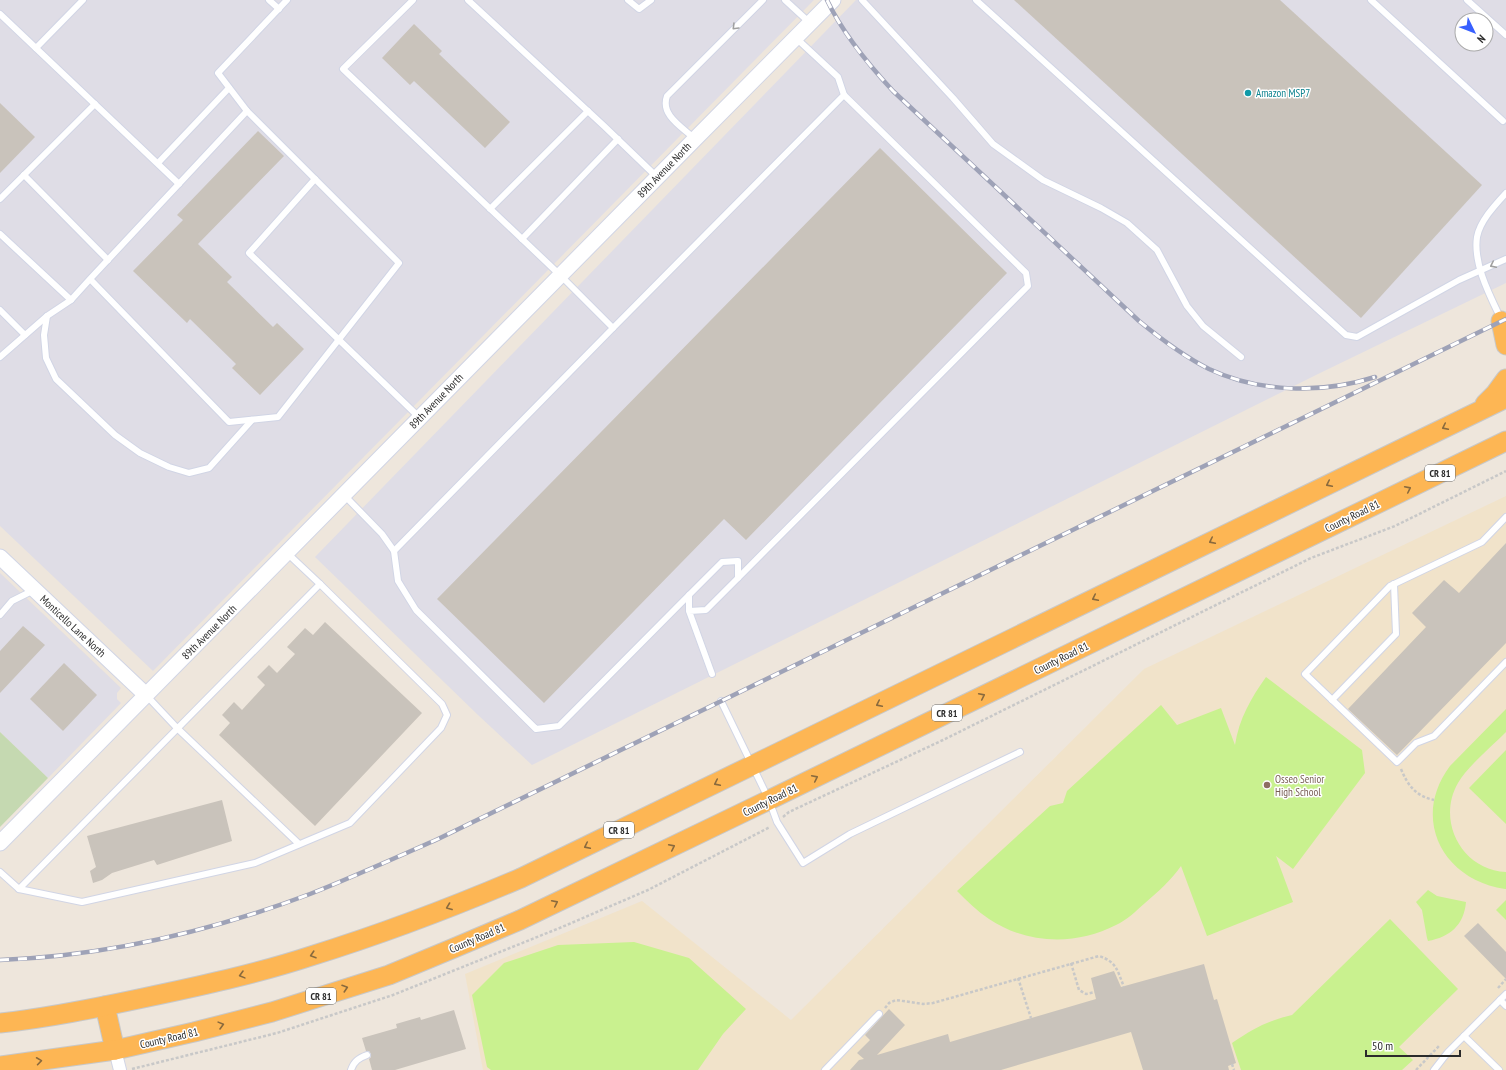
<svg xmlns="http://www.w3.org/2000/svg" width="1506" height="1070" viewBox="0 0 1506 1070" font-family="'PT Sans Narrow',sans-serif">
	<style>
		.industrial { fill: #dfdde6; fill-rule: evenodd }
		.education { fill: #f1e3ca }
		.cemetery { fill: #c5d9b1 }
		.pitch { fill: #c9f18f }
		.building { fill: #c9c3bb }
		.lines { fill: none; stroke-linecap: round; stroke-linejoin: round }
		.service-casing { stroke: #d1d5e5; stroke-width: 8 }
		.minor-casing { stroke: #d1d5e5; stroke-width: 14 }
		.tertiary-casing { stroke: #d1d5e5; stroke-width: 17 }
		.trunk-casing { stroke: #c8c8c8; stroke-width: 21 }
		.path { stroke: #c8c8c8; stroke-width: 2.5; stroke-dasharray: 3 2; stroke-linecap: butt }
		.service { stroke: #fff; stroke-width: 6 }
		.minor { stroke: #fff; stroke-width: 12 }
		.tertiary { stroke: #fff; stroke-width: 15 }
		.trunk { stroke: #fdb654; stroke-width: 19 }
		.rail-casing { stroke: #9ea2b7; stroke-width: 4.5 }
		.rail { stroke: #fff; stroke-width: 3; stroke-dasharray: 9; stroke-linecap: butt }
		.oneway { stroke: #a0a0a0 }
		.oneway2 { stroke: #8a6a3d }
		.culture-dot { fill: #0f9aa8; stroke: #fff; stroke-width: 1.5 }
		.education-dot { fill: #8d6e63; stroke: #fff; stroke-width: 1.5 }
		.labels { text-anchor: middle; stroke-width: 3; stroke-linejoin: round; paint-order: stroke }
		.shield { fill: #fff; stroke: #6b6b6b; stroke-width: 1 }
		.shield-label { font-size: 10px; font-weight: bold; fill: #2b2b2b }
		.culture-label { font-size: 11px; fill: #0d838f; stroke: #fff; text-anchor: start }
		.street-label { font-size: 11px; fill: #2b2b2b; stroke: #fff }
		.education-label { font-size: 11px; fill: #785e54; stroke: #fff; text-anchor: start }
	</style>
	<rect width="100%" height="100%" fill="#eee6dc"/>
	<!-- industrial -->
	<g class="industrial">
		<path d="M 0,0 L 814,0 L 153,671 L 0,526 Z"/>
		<path d="M 856,0 L 1506,0 L 1506,283 L 1318,374 L 532,765 L 478,715 L 315,557 ZM 1462,20 L 1486,20 L 1486,44 L 1462,44 Z"/>
		<path d="M 0,573 L 121,688 L 117,693 L 117,699 L 121,703 L 48,778 L 0,732 Z"/>
	</g>
	<!-- education -->
	<path class="education" d="M 1506,496 L 1506,1070 L 483,1070 L 465,974 L 642,901 L 791,1020 L 1144,669 Z"/>
	<!-- cemetery -->
	<path class="cemetery" d="M 0,732 L 48,778 L 0,827 Z"/>
	<!-- pitch -->
	<g class="pitch">
		<path d="M 1266,677 L 1362,750 L 1365,773 L 1293,869 L 1276,856 L 1293,902 L 1207,936 L 1181,866 C 1171,880 1158,892 1145,903 C 1136,911 1127,920 1116,925 C 1076,946 1026,944 989,919 C 977,911 967,901 957,891 L 1050,806 L 1063,803 L 1067,791 L 1161,705 L 1177,725 L 1221,708 L 1235,745 C 1239,719 1251,698 1266,677 Z"/>
		<path d="M 1506,709 L 1506,732 C 1492,746 1467,767 1458,783 C 1436,821 1462,870 1506,872 L 1506,889 L 1505,889 C 1442,880 1411,818 1450,766 Z"/>
		<path d="M 1506,750 L 1506,824 L 1469,788 Z"/>
		<path d="M 1428,890 L 1437,896 L 1466,902 C 1464,925 1450,937 1428,941 L 1427,938 L 1422,910 L 1416,902 Z"/>
		<path d="M 1506,900 L 1506,920 L 1496,910 Z"/>
		<path d="M 1390,919 L 1458,989 L 1399,1047 L 1413,1060 L 1402,1070 L 1241,1070 L 1232,1043 C 1254,1028 1267,1021 1292,1015 Z"/>
		<path d="M 634,942 L 689,958 L 746,1009 L 723,1034 L 698,1070 L 491,1070 L 487,1067 L 472,995 L 504,963 L 558,945 Z"/>
	</g>
	<!-- building -->
	<g class="building">
		<path d="M 1014,0 L 1280,0 L 1482,185 L 1361,318 Z"/>
		<path d="M 414,24 L 442,51 L 439,54 L 510,122 L 485,148 L 414,81 L 410,85 L 382,58 Z"/>
		<path d="M 0,103 L 35,137 L 0,173 Z"/>
		<path d="M 258,131 L 284,156 L 198,244 L 232,277 L 227,282 L 273,327 L 277,323 L 304,349 L 260,395 L 232,368 L 236,364 L 190,319 L 187,323 L 133,271 L 183,220 L 177,215 Z"/>
		<path d="M 880,148 L 1007,273 L 746,540 L 724,519 L 544,703 L 437,599 Z"/>
		<path d="M 1506,543 L 1506,643 L 1397,755 L 1348,709 L 1426,627 L 1412,613 L 1444,580 L 1459,593 Z"/>
		<path d="M 325,622 L 422,713 L 315,826 L 219,735 L 230,723 L 222,715 L 234,702 L 242,710 L 265,685 L 257,677 L 269,665 L 277,673 L 295,654 L 287,647 L 305,628 L 313,635 Z"/>
		<path d="M 23,626 L 45,645 L 0,693 L 0,651 Z"/>
		<path d="M 64,663 L 97,695 L 63,731 L 30,699 Z"/>
		<path d="M 222,800 L 232,841 L 157,865 L 154,860 L 112,873 L 102,880 L 93,883 L 90,871 L 96,867 L 87,836 Z"/>
		<path d="M 1478,923 L 1506,952 L 1506,979 L 1464,936 Z"/>
		<path d="M 1204,964 L 1214,1000 L 1217,999 L 1236,1063 L 1228,1066 L 1229,1070 L 1143,1070 L 1131,1032 L 1001,1070 L 850,1070 L 859,1060 L 864,1059 L 857,1053 L 870,1040 L 865,1035 L 889,1009 L 905,1025 L 877,1055 L 948,1034 L 950,1042 L 1096,999 L 1091,978 L 1114,971 L 1121,987 Z"/>
		<path d="M 454,1010 L 466,1049 L 395,1070 L 372,1070 L 369,1059 L 371,1057 L 371,1054 L 369,1051 L 366,1051 L 362,1038 L 397,1028 L 396,1024 L 420,1017 L 421,1020 Z"/>
	</g>
	<g class="lines">
		<!-- service casing -->
		<g class="service-casing">
			<g id="service">
				<path d="M 269,0 L 279,9"/>
				<path d="M 468,0 L 604,126 L 657,177"/>
				<path d="M 628,0 L 639,9 L 651,0"/>
				<path d="M 785,0 L 810,23"/>
				<path d="M 862,0 L 953,98 L 993,144 L 1043,180 L 1101,208 L 1127,223 L 1157,250 L 1187,306 L 1203,326 L 1241,357"/>
				<path d="M 976,0 L 1346,335 L 1357,337 L 1459,280 L 1506,259"/>
				<path d="M 1371,0 L 1503,121"/>
				<path d="M 1467,0 L 1506,35"/>
				<path d="M 0,14 L 179,184"/>
				<path d="M 36,48 L 83,0"/>
				<path d="M 247,111 L 218,73 L 287,0"/>
				<path d="M 695,139 C 682,127 660,115 667,96 L 763,0"/>
				<path d="M 158,163 L 229,88"/>
				<path d="M 24,175 L 108,260"/>
				<path d="M 315,179 L 249,253 L 420,418"/>
				<path d="M 0,199 L 95,104"/>
				<path d="M 490,209 L 588,111"/>
				<path d="M 0,234 L 71,300"/>
				<path d="M 522,239 L 618,139"/>
				<path d="M 0,310 L 25,335"/>
				<path d="M 47,316 L 44,335 L 46,358 L 56,379 L 115,435 L 140,453 L 169,467 L 189,473 L 209,468 L 252,420"/>
				<path d="M 1501,319 C 1490,296 1473,264 1477,237 C 1480,221 1495,205 1506,193"/>
				<path d="M 613,328 L 844,95 L 838,77 L 796,38"/>
				<path d="M 0,357 L 47,316 L 71,300 L 90,279 L 247,111 L 399,263 L 278,417 L 229,422 L 90,279"/>
				<path d="M 344,495 L 382,534 L 394,551 L 398,581 L 416,610 L 536,729 L 559,726 L 689,595"/>
				<path d="M 1506,517 L 1482,542 L 1390,586 L 1305,674 L 1397,762 L 1416,743 L 1434,736 L 1506,662"/>
				<path d="M 394,551 L 613,328 L 560,275 L 343,69 L 413,0"/>
				<path d="M 738,578 L 1028,286 L 1026,273 L 844,95"/>
				<path d="M 689,611 L 706,610 L 738,578 L 738,561 L 722,562 L 689,595 L 689,611 L 712,674"/>
				<path d="M 0,615 L 12,601 L 34,590"/>
				<path d="M 146,695 L 177,728 L 299,844"/>
				<path d="M 1332,700 L 1396,634 L 1394,584"/>
				<path d="M 721,701 L 769,800 L 777,822 L 803,863 L 850,834 L 1020,752"/>
				<path d="M 0,872 L 19,889 L 320,584 L 287,553"/>
				<path d="M 19,889 L 82,902 L 255,863 L 350,823 L 441,728 L 447,715 L 442,704 L 320,584"/>
				<path d="M 1500,1000 L 1506,1006"/>
				<path d="M 1464,1036 L 1499,1070"/>
				<path d="M 351,1070 C 354,1061 359,1058 367,1055"/>
				<path d="M 825,1070 L 879,1014"/>
				<path d="M 1434,1070 L 1448,1052 L 1506,994"/>
			</g>
		</g>
		<!-- minor casing -->
		<g class="minor-casing">
			<path id="minor" d="M 115,1050 L 120,1070"/>
		</g>
		<!-- tertiary casing -->
		<g class="tertiary-casing">
			<g id="tertiary">
				<path d="M 0,557 L 146,695"/>
				<path d="M 0,843 L 695,139 L 833,0"/>
			</g>
		</g>
		<!-- trunk casing -->
		<g class="trunk-casing">
			<g id="trunk">
				<path d="M 1501,321 L 1506,345"/>
				<path d="M 1485,404 L 1495,394 L 1506,379"/>
				<path d="M 105,1006 L 115,1050"/>
				<path d="M 0,1023 C 48,1018 96,1008 143,998 C 200,986 256,974 311,956 C 382,934 453,907 521,878 L 1506,398"/>
				<path d="M 0,1066 L 115,1050 L 194,1032 L 272,1012 L 389,975 L 454,948 L 520,920 L 769,800 L 1506,441"/>
			</g>
		</g>
		<!-- path -->
		<g class="path">
			<path d="M 1401,769 C 1408,786 1416,796 1434,800"/>
			<path d="M 783,817 L 789,812 L 943,740 L 1311,558 L 1395,526 L 1506,471"/>
			<path d="M 1071,963 L 1079,990 L 1086,994 L 1095,992"/>
			<path d="M 1018,978 L 1031,1018"/>
			<path d="M 1498,988 L 1506,979"/>
			<path d="M 885,1008 L 889,1003 L 896,1000 L 923,1004 L 933,1003 L 1099,956 C 1117,962 1117,970 1124,987"/>
			<path d="M 1232,1064 L 1234,1070"/>
			<path d="M 132,1069 L 277,1033 L 393,995 L 562,927 L 648,890 L 770,827"/>
			<path d="M 1416,1070 L 1439,1046"/>
		</g>
		<!-- service -->
		<use href="#service" class="service"/>
		<!-- minor -->
		<use href="#minor" class="minor"/>
		<!-- tertiary -->
		<use href="#tertiary" class="tertiary"/>
		<!-- trunk -->
		<use href="#trunk" class="trunk"/>
		<!-- rail casing -->
		<g class="rail-casing">
			<g id="rail">
				<path d="M 827,0 C 843,34 868,64 893,91 L 1139,321 C 1161,339 1183,356 1209,369 C 1260,393 1322,394 1375,377"/>
				<path d="M 0,960 C 105,956 212,931 310,894 C 353,877 395,858 438,839 L 1506,319"/>
			</g>
		</g>
		<!-- rail -->
		<use href="#rail" class="rail"/>
	</g>
	<!-- one-way arrows -->
	<defs><path id="oneway-chevron" d="M-2-3.5L2.5 0L-2 3.5" fill="none" stroke-width="1.6" stroke-linecap="round" stroke-linejoin="round"/></defs>
	<g class="oneway">
		<use href="#oneway-chevron" transform="translate(735 27) rotate(135)"/>
		<use href="#oneway-chevron" transform="translate(1493 265) rotate(154)"/>
	</g>
	<g class="oneway2">
		<use href="#oneway-chevron" transform="translate(1445 427) rotate(154)"/>
		<use href="#oneway-chevron" transform="translate(1329 484) rotate(154)"/>
		<use href="#oneway-chevron" transform="translate(1408 489) rotate(-26)"/>
		<use href="#oneway-chevron" transform="translate(1212 541) rotate(154)"/>
		<use href="#oneway-chevron" transform="translate(1095 598) rotate(154)"/>
		<use href="#oneway-chevron" transform="translate(982 696) rotate(-26)"/>
		<use href="#oneway-chevron" transform="translate(879 704) rotate(154)"/>
		<use href="#oneway-chevron" transform="translate(815 778) rotate(-26)"/>
		<use href="#oneway-chevron" transform="translate(717 783) rotate(154)"/>
		<use href="#oneway-chevron" transform="translate(587 846) rotate(154)"/>
		<use href="#oneway-chevron" transform="translate(672 847) rotate(-26)"/>
		<use href="#oneway-chevron" transform="translate(555 903) rotate(-26)"/>
		<use href="#oneway-chevron" transform="translate(449 907) rotate(159)"/>
		<use href="#oneway-chevron" transform="translate(313 955) rotate(162)"/>
		<use href="#oneway-chevron" transform="translate(242 975) rotate(165)"/>
		<use href="#oneway-chevron" transform="translate(345 988) rotate(-18)"/>
		<use href="#oneway-chevron" transform="translate(221 1025) rotate(-15)"/>
		<use href="#oneway-chevron" transform="translate(39 1061) rotate(-8)"/>
	</g>
	<!-- markers -->
	<circle class="culture-dot" cx="1248" cy="93" r="4"/>
	<circle class="education-dot" cx="1267" cy="785" r="4"/>
	<g class="labels">
		<!-- shield labels -->
		<g class="shield">
			<rect x="1425" y="465" width="30" height="16" rx="3"/>
			<rect x="932" y="705" width="30" height="16" rx="3"/>
			<rect x="604" y="822" width="30" height="16" rx="3"/>
			<rect x="306" y="988" width="30" height="16" rx="3"/>
		</g>
		<g class="shield-label">
			<text x="1440" y="477">CR 81</text>
			<text x="947" y="717">CR 81</text>
			<text x="619" y="834">CR 81</text>
			<text x="321" y="1000">CR 81</text>
		</g>
		<!-- culture labels -->
		<g class="culture-label">
			<text x="1256" y="97">Amazon MSP7</text>
		</g>
		<!-- street labels -->
		<g class="street-label">
			<text transform="translate(664 170) rotate(-46)" y="4">89th Avenue North</text>
			<text transform="translate(436 401) rotate(-46)" y="4">89th Avenue North</text>
			<text transform="translate(1352 516) rotate(-26)" y="4">County Road 81</text>
			<text transform="translate(73 626) rotate(43)" y="4">Monticello Lane North</text>
			<text transform="translate(209 632) rotate(-45)" y="4">89th Avenue North</text>
			<text transform="translate(1061 658) rotate(-26)" y="4">County Road 81</text>
			<text transform="translate(770 800) rotate(-26)" y="4">County Road 81</text>
			<text transform="translate(477 938) rotate(-23)" y="4">County Road 81</text>
			<text transform="translate(169 1038) rotate(-13)" y="4">County Road 81</text>
		</g>
		<!-- education labels -->
		<g class="education-label">
			<text x="1275" y="783">Osseo Senior<tspan x="1275" dy="13">High School</tspan></text>
		</g>
	</g>
	<!-- north arrow -->
	<g transform="translate(1474 32) rotate(133)"><circle r="19" fill="#ffffff" stroke="#aaaaaa"/>
	<path d="M0-3L7 15L0 10L-7 15Z" fill="#3860ff"/>
	<text y="-6" font-size="11" font-weight="bold" text-anchor="middle" fill="#2b2b2b">N</text>
	</g>
	<!-- scale -->
	<path d="M1366 1050v6h94v-6" fill="none" stroke="#2b2b2b" stroke-width="2"/>
	<text x="1372" y="1050" font-size="12" fill="#2b2b2b" stroke="#ffffff" stroke-width="3" paint-order="stroke">50 m</text>
</svg>
